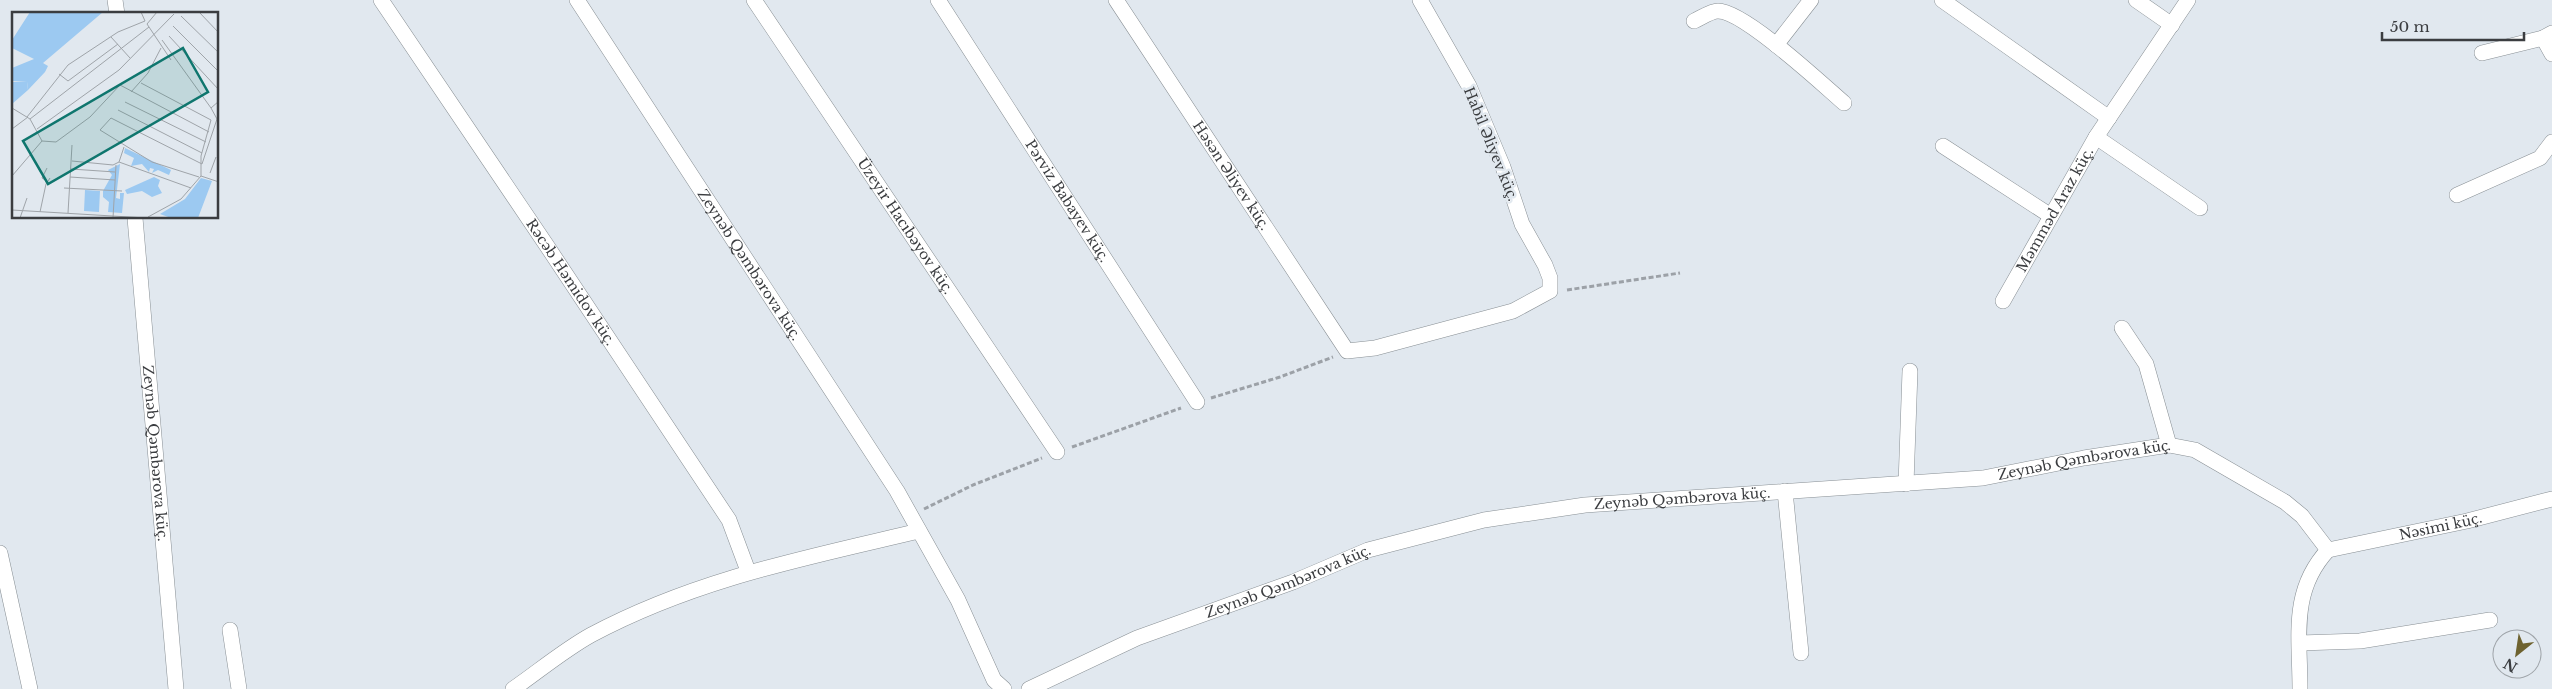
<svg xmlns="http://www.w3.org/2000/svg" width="2552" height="689" viewBox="0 0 2552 689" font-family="'Libre Baskerville',serif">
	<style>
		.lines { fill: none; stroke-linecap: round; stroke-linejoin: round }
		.street-casing { stroke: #888f94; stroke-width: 16 }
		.path { stroke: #9ca1a7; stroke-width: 3; stroke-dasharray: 5 2.5; stroke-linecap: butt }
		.street { stroke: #fff; stroke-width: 15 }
		.labels { text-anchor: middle; stroke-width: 5; stroke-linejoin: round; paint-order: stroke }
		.street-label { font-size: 14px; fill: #3b3d40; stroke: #e1e8ef }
		.inset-road { fill: none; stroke: #9fa4a9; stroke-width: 1 }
		.view { fill: #0f766e; fill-opacity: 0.15; stroke: #0f766e; stroke-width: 2.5 }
		.inset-edge { fill: none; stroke: #3b3d40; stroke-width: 2.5 }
	</style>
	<rect width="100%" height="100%" fill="#e1e8ef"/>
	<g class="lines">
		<!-- street casing -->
		<g class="street-casing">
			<g id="street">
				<path d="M 115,0 L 117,14"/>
				<path id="s1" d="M 381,0 L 547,246 L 729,520 L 748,571"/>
				<path id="s2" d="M 577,0 L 897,491 L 958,600 L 994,680 L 1004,689"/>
				<path id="s3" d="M 754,0 L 1057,452"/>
				<path id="s4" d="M 938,0 L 1197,402"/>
				<path id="s5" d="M 1116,0 L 1347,351 L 1375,348 L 1513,311 L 1550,291 L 1550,278 L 1545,265 L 1522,224 L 1503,167 L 1469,86 L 1420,0"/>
				<path d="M 1942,0 L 2109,118"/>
				<path d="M 2136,0 L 2172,25"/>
				<path d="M 1694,21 C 1701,18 1711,11 1718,11 C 1744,11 1821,83 1844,103"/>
				<path d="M 2543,38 L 2552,54"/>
				<path d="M 1776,45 L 1811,0"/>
				<path d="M 2482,53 L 2543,38 L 2552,33"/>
				<path d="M 2096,137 L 2200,208"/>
				<path d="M 1943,146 L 2051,216"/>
				<path d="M 2457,195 L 2540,158 L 2552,142"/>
				<path id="s6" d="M 135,218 L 176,689"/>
				<path id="s7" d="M 2003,301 L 2096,137 L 2188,0"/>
				<path d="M 2122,328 L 2146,364 L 2169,445"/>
				<path d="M 1906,484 L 1910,371"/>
				<path d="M 1785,491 L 1801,653"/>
				<path id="s8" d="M 2328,550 L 2467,521 L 2552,499"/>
				<path d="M 0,553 L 30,689"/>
				<path d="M 230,630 L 239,689"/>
				<path d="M 2300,643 L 2360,641 L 2490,620"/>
				<path d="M 513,689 C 539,671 564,650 591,635 C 696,579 805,558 919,531"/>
				<path id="s9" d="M 1029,689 L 1137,638 L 1293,582 L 1368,550 L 1484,520 L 1585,505 L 1983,478 L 2084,458 L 2169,445 L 2195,450 L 2285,502 L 2302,516 L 2328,550"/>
				<path d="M 2300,689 C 2300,637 2290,591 2328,550"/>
			</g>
		</g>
		<!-- path -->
		<g class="path">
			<path d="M 1567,290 L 1680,273"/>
			<path d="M 1211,398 L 1280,377 L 1333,357"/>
			<path d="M 1072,447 L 1181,408"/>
			<path d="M 924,509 L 973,485 L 1042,458"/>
		</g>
		<!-- street -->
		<use href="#street" class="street"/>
	</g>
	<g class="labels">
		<!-- street labels -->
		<g class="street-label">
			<text transform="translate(1491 144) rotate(68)" y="5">Habil Əliyev küç.</text>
			<text dy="5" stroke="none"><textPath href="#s5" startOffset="210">Həsən Əliyev küç.</textPath></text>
			<text dy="5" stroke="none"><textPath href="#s4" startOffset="239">Pərviz Babayev küç.</textPath></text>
			<text dy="5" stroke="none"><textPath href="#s7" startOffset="105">Məmməd Araz küç.</textPath></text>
			<text dy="5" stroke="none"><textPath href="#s3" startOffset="272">Üzeyir Hacıbəyov küç.</textPath></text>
			<text dy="5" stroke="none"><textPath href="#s2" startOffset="316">Zeynəb Qəmbərova küç.</textPath></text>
			<text dy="5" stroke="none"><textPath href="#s1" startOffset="340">Rəcəb Həmidov küç.</textPath></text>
			<text dy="5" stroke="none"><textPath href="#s6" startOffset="236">Zeynəb Qəmbərova küç.</textPath></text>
			<text dy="5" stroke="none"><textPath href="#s9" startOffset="1091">Zeynəb Qəmbərova küç.</textPath></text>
			<text dy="5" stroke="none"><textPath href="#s9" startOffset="686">Zeynəb Qəmbərova küç.</textPath></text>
			<text dy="5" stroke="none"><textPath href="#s8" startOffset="115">Nəsimi küç.</textPath></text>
			<text dy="5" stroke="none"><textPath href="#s9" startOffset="281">Zeynəb Qəmbərova küç.</textPath></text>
		</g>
	</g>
	<!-- overview -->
	<g transform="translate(12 12)">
		<rect width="206" height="206" fill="#e1e8ef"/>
		<path d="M 18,0 L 91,0 L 31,51 L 36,54 L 33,60 L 16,78 L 15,70 L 0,69 L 0,56 L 22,47 L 0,36 L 0,28 ZM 73,178 L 88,179 L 87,200 L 72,199 Z" fill="#9cc9f1"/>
		<path d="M 113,136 L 159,158 L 157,163 L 146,158 L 140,161 L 142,157 L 138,156 L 137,160 L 130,152 L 119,154 L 122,146 L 112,141 ZM 108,152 L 104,186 L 108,187 L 108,181 L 112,181 L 110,201 L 96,200 L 97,190 L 91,185 L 91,179 L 100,163 L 96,158 ZM 142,165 L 148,168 L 146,174 L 150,181 L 140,185 L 130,179 L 115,182 L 113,178 Z" fill="#9cc9f1"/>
		<path d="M 0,70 L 15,70 L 16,78 L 0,92 ZM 189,166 L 200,169 L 186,206 L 159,206 L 148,202 L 173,187 Z" fill="#9cc9f1"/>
		<path class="inset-road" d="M 187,0 L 207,21M 169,4 L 207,41M 161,14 L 207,60M 137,15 L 159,48M 157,24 L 207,78M 99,25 L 118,46M 150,28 L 199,96M 47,62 L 56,69 L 106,32M 129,71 L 199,108 L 189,144 L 189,164M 119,80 L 136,61 L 149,36M 113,90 L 194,130M 0,96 L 18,107 L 30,129M 106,98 L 190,141M 15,105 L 56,53 L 106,20 L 133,9 L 129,0M 18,107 L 137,15 L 135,12 L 145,0M 0,117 L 16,105M 25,117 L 107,58 L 162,2M 30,129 L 44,130 L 78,105 L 108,73 L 197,120M 60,149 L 101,153 L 107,150 L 179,176M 107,150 L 112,135M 35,156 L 30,166 L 35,169M 59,157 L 103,160M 198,161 L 204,145M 0,164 L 30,129M 58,165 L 103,168M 187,165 L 140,150 L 88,118 L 99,106 L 190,152 L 205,107 L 199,96 L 207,89M 52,176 L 110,179M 0,198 L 134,206M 28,200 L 34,172 L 38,166M 56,201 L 60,133M 136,205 L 169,187 L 189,164 L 207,170M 8,206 L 15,186M 101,206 L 104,153"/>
		<path class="view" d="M 171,36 L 196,80 L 36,172 L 11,129 Z"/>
		<rect width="206" height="206" class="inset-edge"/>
	</g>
	<!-- north arrow -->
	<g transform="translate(2517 654) rotate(210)"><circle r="24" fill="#e1e8ef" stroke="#9fa4a9"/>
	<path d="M0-4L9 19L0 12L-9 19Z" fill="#6e622f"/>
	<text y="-8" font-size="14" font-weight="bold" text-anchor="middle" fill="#3b3d40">N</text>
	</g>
	<!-- scale -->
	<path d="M2382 32v8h142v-8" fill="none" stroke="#3b3d40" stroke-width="2.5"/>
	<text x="2390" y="32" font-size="15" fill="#3b3d40" stroke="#e1e8ef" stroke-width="4" paint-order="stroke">50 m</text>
</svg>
